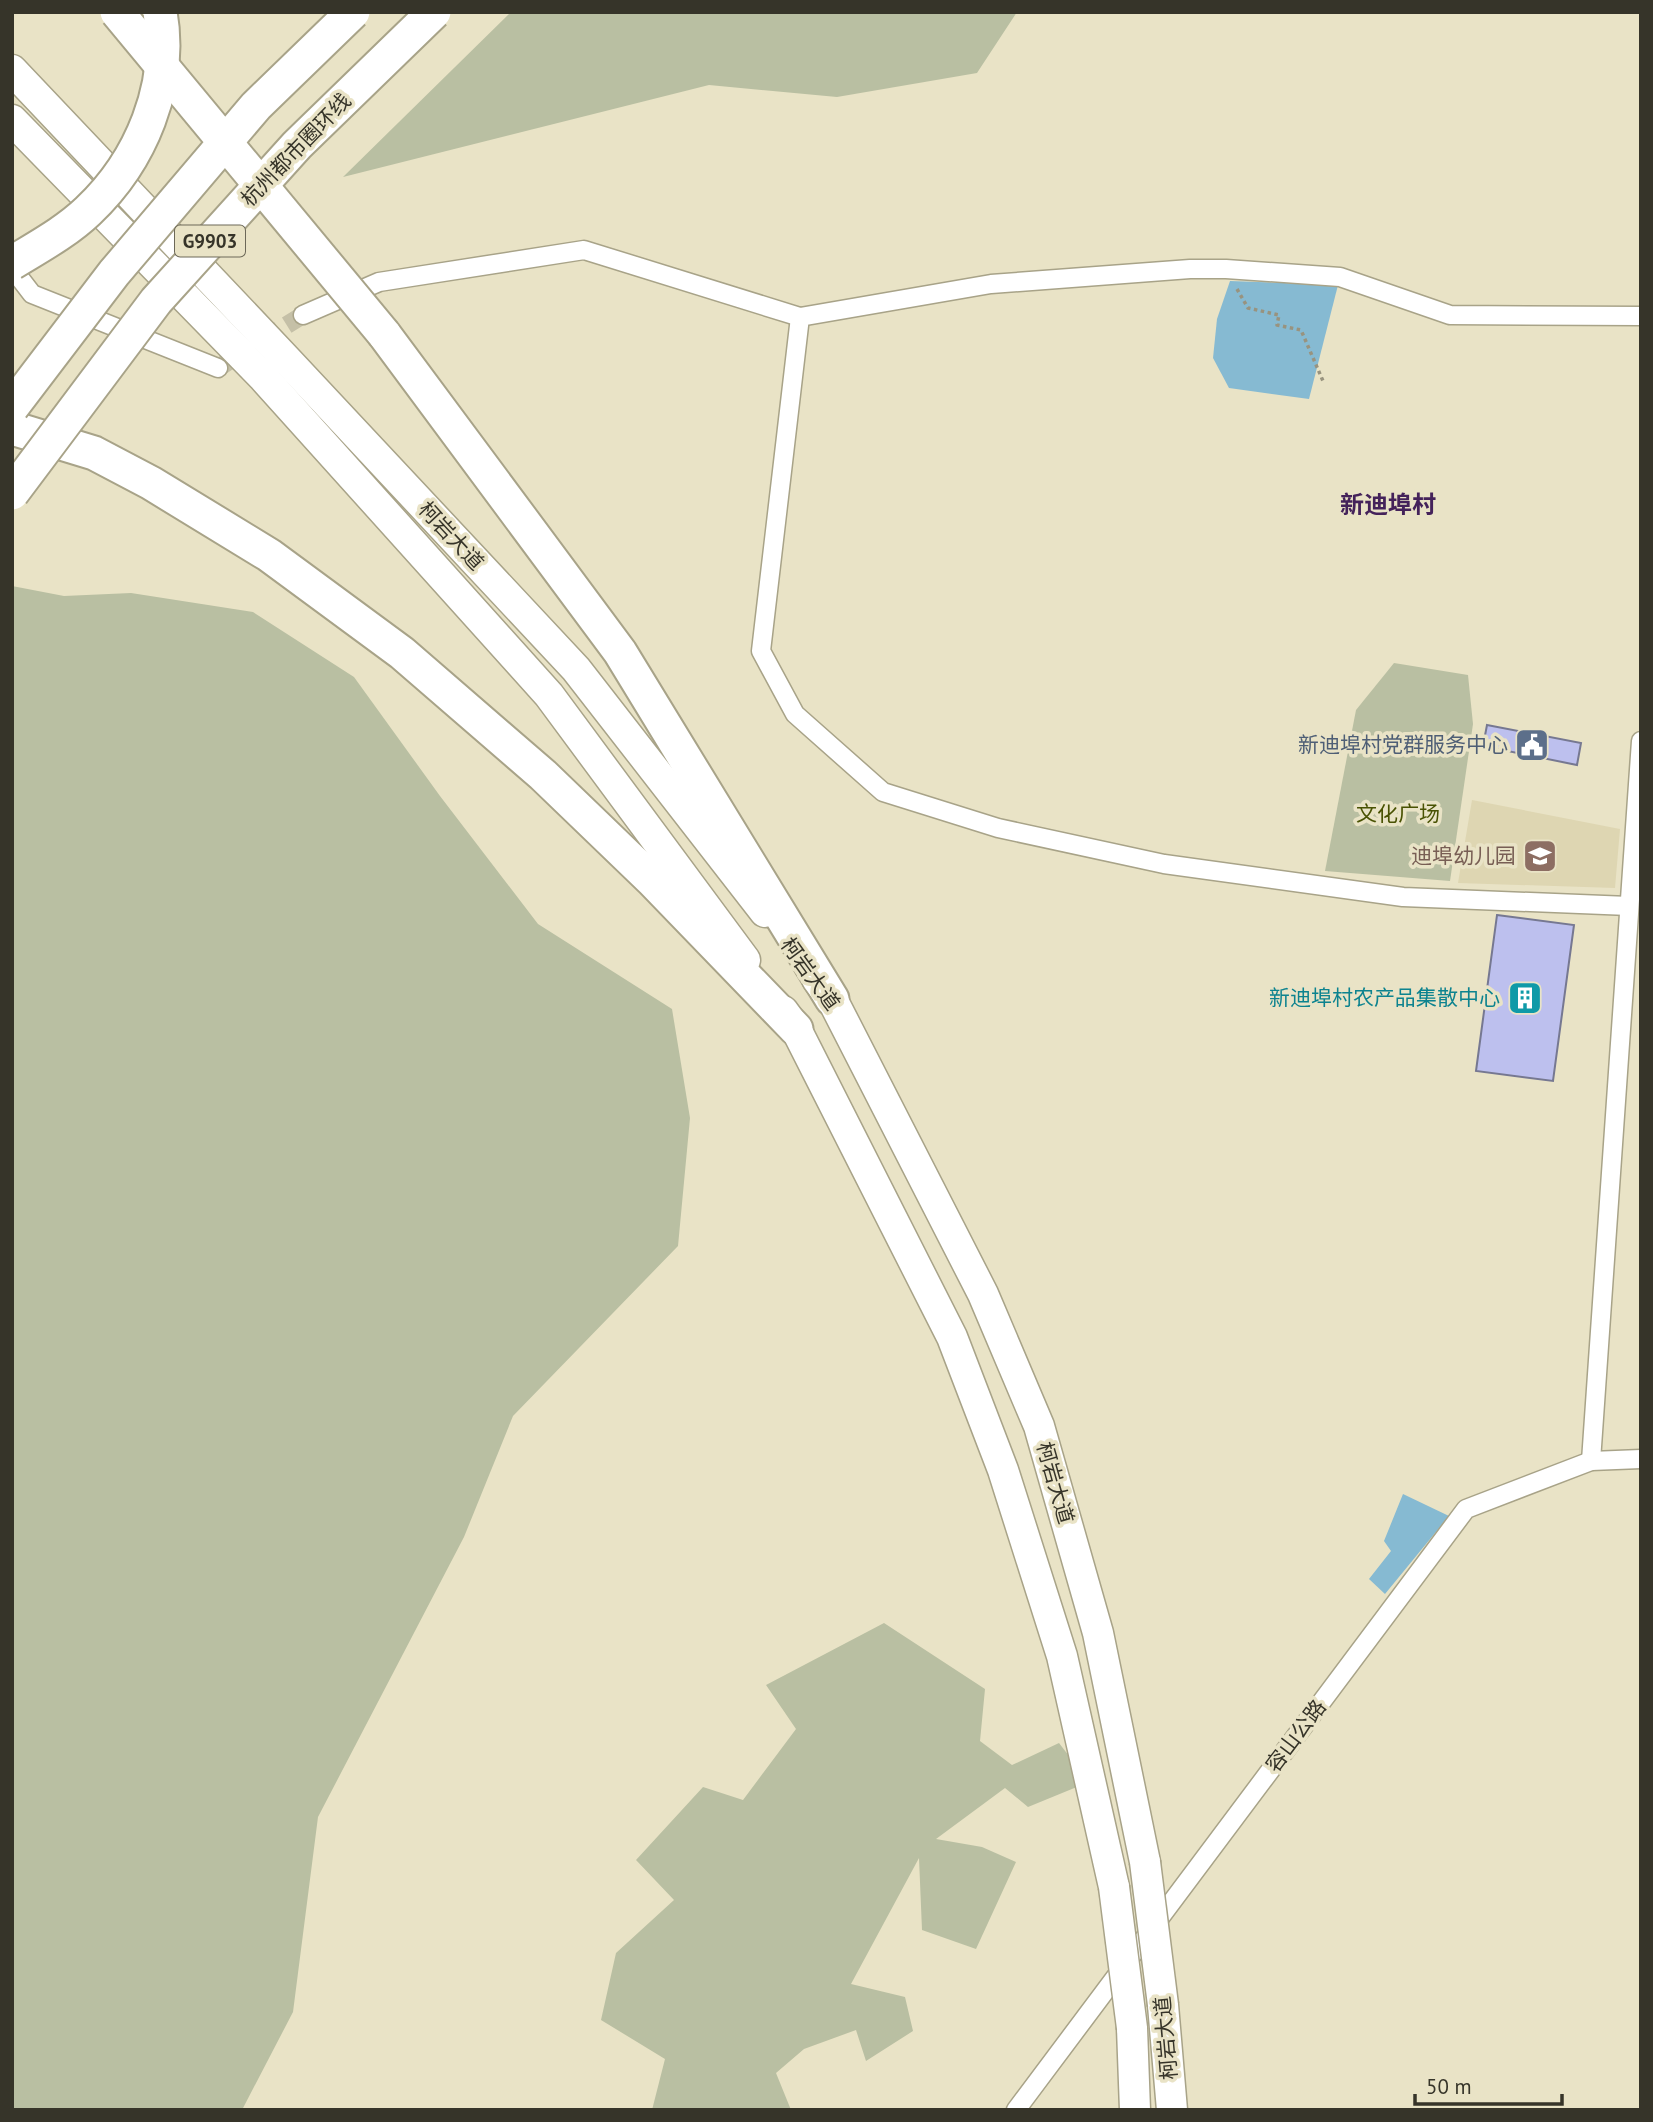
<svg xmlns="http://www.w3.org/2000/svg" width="1653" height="2122" viewBox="0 0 1653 2122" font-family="'PT Sans','Noto Sans SC',sans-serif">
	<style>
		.built { fill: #ded6b2 }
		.green { fill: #b9bfa2 }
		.water { fill: #86bad2 }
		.building { fill: #bdc0ee; stroke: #767891; stroke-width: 2 }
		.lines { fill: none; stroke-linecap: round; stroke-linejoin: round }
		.minor-tunnel { stroke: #c5c0a7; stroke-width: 18; stroke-dasharray: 18 9; stroke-linecap: butt }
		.minor-casing { stroke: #a8a388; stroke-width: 21 }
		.primary-casing { stroke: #a8a388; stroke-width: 33 }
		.motorway-casing { stroke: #a8a388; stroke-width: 37 }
		.path { stroke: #98937f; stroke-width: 3.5; stroke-dasharray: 3.5 3.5; stroke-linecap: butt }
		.minor { stroke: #fff; stroke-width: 18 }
		.primary { stroke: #fff; stroke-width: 30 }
		.motorway { stroke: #fff; stroke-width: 33 }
		.primary-bridge-casing { stroke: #a8a388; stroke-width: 33; stroke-linecap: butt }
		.motorway-bridge-casing { stroke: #a8a388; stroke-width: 37; stroke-linecap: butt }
		.primary-bridge { stroke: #fff; stroke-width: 30 }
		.motorway-bridge { stroke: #fff; stroke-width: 33 }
		.labels { text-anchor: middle; stroke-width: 7; stroke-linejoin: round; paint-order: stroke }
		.shield { fill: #e9e3c6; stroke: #6c6858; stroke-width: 2 }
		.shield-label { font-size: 19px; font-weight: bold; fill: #363429 }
		.street-label { font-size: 21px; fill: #363429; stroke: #e9e3c6 }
		.service-label { font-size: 21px; fill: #4e5e75; stroke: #e9e3c6; text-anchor: end }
		.park-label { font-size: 21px; fill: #495203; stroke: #e9e3c6 }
		.education-label { font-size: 21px; fill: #785e54; stroke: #e9e3c6; text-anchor: end }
		.culture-label { font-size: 21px; fill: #0d838f; stroke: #e9e3c6; text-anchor: end }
		.quarter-label { font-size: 24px; font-weight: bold; fill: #44225a; stroke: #e9e3c6 }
	</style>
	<rect width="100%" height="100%" fill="#e9e3c6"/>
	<!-- built -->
	<path class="built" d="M 1472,800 L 1620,829 L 1615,888 L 1458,883 Z"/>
	<!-- green -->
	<g class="green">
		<path d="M 511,12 L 1017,12 L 977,73 L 837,97 L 709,85 L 343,177 Z"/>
		<path d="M 12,586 L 64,596 L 131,593 L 253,612 L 354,677 L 440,796 L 538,924 L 672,1009 L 690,1118 L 678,1246 L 513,1416 L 464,1537 L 318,1817 L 293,2012 L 242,2110 L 12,2110 Z"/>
		<path d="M 1394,663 L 1468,675 L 1473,724 L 1450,881 L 1325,871 L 1356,710 Z"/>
		<path d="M 884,1623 L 985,1689 L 980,1741 L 1012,1765 L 1059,1743 L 1089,1782 L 1028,1807 L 1005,1788 L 936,1839 L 982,1847 L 1016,1862 L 976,1949 L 922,1930 L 919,1858 L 851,1984 L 905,1997 L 913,2031 L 866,2061 L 856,2030 L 804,2049 L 776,2073 L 791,2110 L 652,2110 L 665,2059 L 601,2020 L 616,1953 L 674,1900 L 636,1860 L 703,1787 L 743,1800 L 796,1729 L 766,1685 Z"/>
	</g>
	<!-- water -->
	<g class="water">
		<path d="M 1230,281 L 1338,285 L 1309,399 L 1229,388 L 1213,358 L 1217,319 Z"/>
		<path d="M 1403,1494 L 1449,1516 L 1385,1594 L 1369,1579 L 1391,1551 L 1384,1541 Z"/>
	</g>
	<!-- building -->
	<g class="building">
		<path d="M 1487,725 L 1581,743 L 1577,765 L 1483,746 Z"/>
		<path d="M 1497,915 L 1574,925 L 1553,1081 L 1476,1071 Z"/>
	</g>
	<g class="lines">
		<!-- minor-tunnel -->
		<path class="minor-tunnel" d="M 218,368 L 303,315"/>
		<!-- minor casing -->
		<g class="minor-casing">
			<g id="minor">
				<path d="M 12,268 L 32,294 L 218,368"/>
				<path d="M 303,315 L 379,282 L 584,250 L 800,317"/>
				<path d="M 1629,906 L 1403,897 L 1164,864 L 998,828 L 883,792 L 795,714 L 761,651 L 800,317 L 991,284 L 1190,269 L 1226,269 L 1340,277 L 1450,315 L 1641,316"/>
				<path d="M 1591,1461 L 1641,741"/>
				<path d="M 1016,2110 L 1466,1509 L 1591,1461 L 1641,1459"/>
			</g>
		</g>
		<!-- primary casing -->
		<g class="primary-casing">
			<g id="primary">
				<path d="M 12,70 L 285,358 L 576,669 L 765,912"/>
				<path d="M 12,120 L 263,377 L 549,695 L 745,960"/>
				<path d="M 817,979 L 832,999 L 983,1294 L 1039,1426 L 1098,1633 L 1145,1862"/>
				<path d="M 783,1011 L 796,1029 L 952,1337 L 1003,1470 L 1062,1656 L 1114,1887"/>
				<path d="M 1163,2005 L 1172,2110"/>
				<path d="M 1132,2028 L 1135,2110"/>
			</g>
		</g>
		<!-- motorway casing -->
		<g class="motorway-casing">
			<g id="motorway">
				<path d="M 384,334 L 620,652 L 832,999"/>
				<path d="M 12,428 L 94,453 L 151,483 L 269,555 L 402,653 L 543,775 L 652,880 L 796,1029"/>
			</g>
		</g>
		<!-- path -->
		<path class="path" d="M 1237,289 L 1248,308 L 1279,315 L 1277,325 L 1301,330 L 1323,381"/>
		<!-- minor -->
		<use href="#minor" class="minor"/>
		<!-- primary -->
		<use href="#primary" class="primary"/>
		<!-- motorway -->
		<use href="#motorway" class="motorway"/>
		<!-- primary-bridge casing -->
		<g class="primary-bridge-casing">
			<g id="primary-bridge">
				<path d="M 1145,1862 L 1163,2005"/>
				<path d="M 1114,1887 L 1132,2028"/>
			</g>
		</g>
		<!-- motorway-bridge casing -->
		<g class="motorway-bridge-casing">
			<g id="motorway-bridge">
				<path d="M 117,12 L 384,334"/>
				<path d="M 12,263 C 38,247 66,232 88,211 C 141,161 173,85 160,12"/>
				<path d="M 12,407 L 114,273 L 256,106 L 353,12"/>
				<path d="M 12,493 L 156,301 L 297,145 L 434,12"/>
			</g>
		</g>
		<!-- primary-bridge -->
		<use href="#primary-bridge" class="primary-bridge"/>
		<!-- motorway-bridge -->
		<use href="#motorway-bridge" class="motorway-bridge"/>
	</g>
	<!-- icons -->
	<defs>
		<g id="civic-square" transform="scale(1.75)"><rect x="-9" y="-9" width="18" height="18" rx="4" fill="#5c6f8a" stroke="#e9e3c6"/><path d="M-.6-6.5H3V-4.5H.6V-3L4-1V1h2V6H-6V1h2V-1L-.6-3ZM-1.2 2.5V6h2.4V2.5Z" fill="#fff"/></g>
		<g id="school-square" transform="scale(1.75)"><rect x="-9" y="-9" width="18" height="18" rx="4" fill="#8d6e63" stroke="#e9e3c6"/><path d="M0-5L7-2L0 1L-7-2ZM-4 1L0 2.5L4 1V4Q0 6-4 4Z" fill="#fff"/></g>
		<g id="building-square" transform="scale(1.75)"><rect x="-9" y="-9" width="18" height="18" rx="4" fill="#0f9aa8" stroke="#e9e3c6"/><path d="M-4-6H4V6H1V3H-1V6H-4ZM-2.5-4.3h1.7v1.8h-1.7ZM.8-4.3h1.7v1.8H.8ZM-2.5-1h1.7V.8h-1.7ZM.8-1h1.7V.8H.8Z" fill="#fff"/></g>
	</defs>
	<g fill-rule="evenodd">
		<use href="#civic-square" x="1532" y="745"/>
		<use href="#school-square" x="1540" y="856"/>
		<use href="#building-square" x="1525" y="998"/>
	</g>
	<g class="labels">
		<!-- shield labels -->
		<rect class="shield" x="175" y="225.5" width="70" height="31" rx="5"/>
		<g class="shield-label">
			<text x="210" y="248">G9903</text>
		</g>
		<!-- street labels -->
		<g class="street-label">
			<text transform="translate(296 150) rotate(-46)" y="7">杭州都市圈环线</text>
			<text transform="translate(451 536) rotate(47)" y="7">柯岩大道</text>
			<text transform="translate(810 974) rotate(54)" y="7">柯岩大道</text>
			<text transform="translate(1055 1483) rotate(74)" y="7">柯岩大道</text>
			<text transform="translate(1296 1736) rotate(-53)" y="7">容山公路</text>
			<text transform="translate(1166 2038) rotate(-95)" y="7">柯岩大道</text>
		</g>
		<!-- service labels -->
		<g class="service-label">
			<text x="1508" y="752">新迪埠村党群服务中心</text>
		</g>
		<!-- park labels -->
		<g class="park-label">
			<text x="1398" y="821">文化广场</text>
		</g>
		<!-- education labels -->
		<g class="education-label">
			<text x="1516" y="863">迪埠幼儿园</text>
		</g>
		<!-- culture labels -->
		<g class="culture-label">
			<text x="1500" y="1005">新迪埠村农产品集散中心</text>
		</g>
		<!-- quarter labels -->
		<g class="quarter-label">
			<text x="1388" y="513">新迪埠村</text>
		</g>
	</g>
	<!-- border -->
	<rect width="1653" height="2122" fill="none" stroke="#363429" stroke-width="28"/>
	<!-- scale -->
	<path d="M1415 2094v10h147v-10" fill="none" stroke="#363429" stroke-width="3.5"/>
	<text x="1426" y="2094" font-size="21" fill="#363429" stroke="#e9e3c6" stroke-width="5" paint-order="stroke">50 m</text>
</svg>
